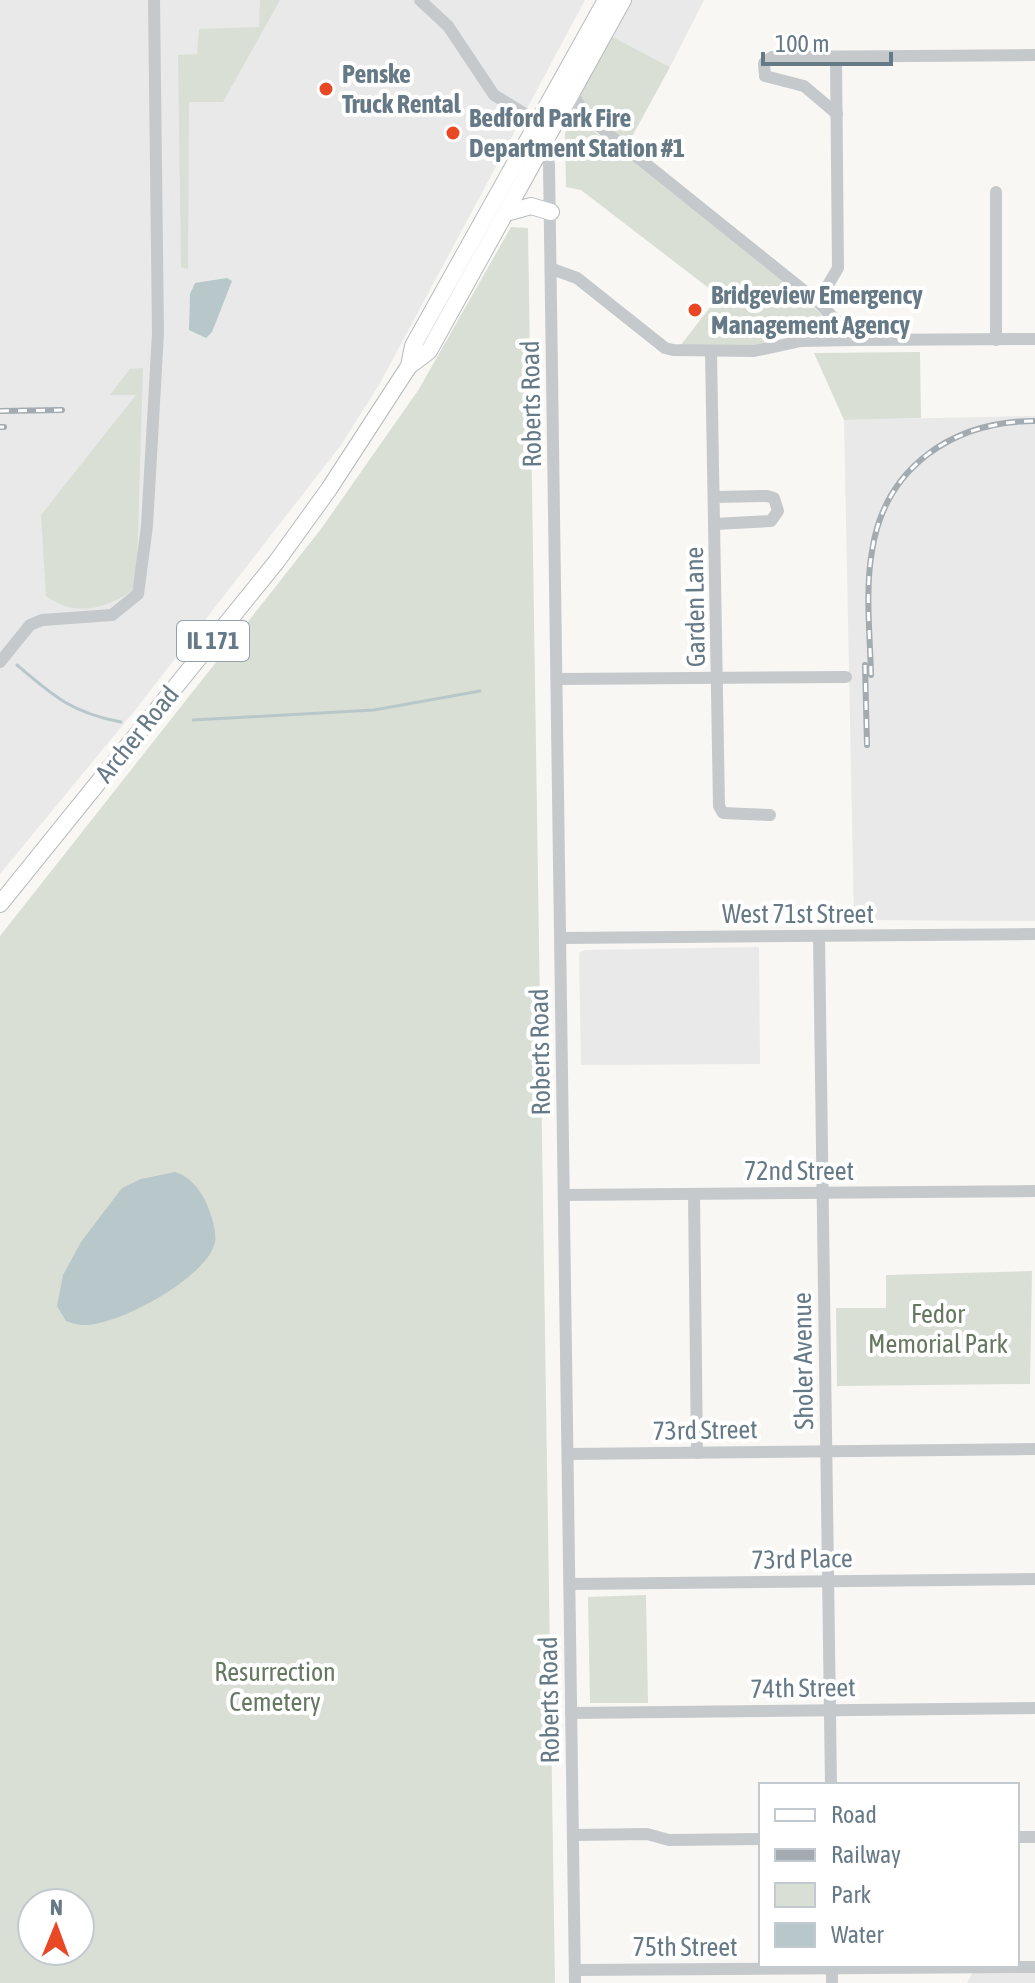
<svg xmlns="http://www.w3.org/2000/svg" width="1035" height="1983" viewBox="0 0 1035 1983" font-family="'Asap Condensed',sans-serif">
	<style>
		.built { fill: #e8e9e8 }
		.green { fill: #d9dfd5; fill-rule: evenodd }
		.water { fill: #b8c7c9 }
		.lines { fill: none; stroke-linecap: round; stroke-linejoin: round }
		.stream { stroke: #b8c7c9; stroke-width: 3 }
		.major-casing { stroke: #b6bbbe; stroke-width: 18 }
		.minor { stroke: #c5c9cc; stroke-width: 12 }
		.major { stroke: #fff; stroke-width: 16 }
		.rail-casing { stroke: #a3abb0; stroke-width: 6 }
		.rail { stroke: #fff; stroke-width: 3; stroke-dasharray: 9; stroke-linecap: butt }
		.poi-dot { fill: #e84824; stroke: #fff; stroke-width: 3 }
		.labels { text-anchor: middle; stroke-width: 8; stroke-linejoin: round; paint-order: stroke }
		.shield { fill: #fff; stroke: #94a1aa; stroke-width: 2 }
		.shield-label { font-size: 24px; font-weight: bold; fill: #667986 }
		.poi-label { font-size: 26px; font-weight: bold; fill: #667986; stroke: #fff; text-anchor: start }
		.street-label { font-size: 26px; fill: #667986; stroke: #fff }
		.park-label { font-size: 26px; fill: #667861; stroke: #fff }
	</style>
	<rect width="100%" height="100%" fill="#f8f7f4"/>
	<!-- built -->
	<g class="built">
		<path d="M 0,0 L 585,0 L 379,385 L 341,445 L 136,709 L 0,874 Z"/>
		<path d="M 630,0 L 704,0 L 670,67 L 609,35 Z"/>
		<path d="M 1035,416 L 1035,921 L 854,920 L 844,420 Z"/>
		<path d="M 759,947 L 760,1064 L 581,1065 L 579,953 L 585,950 Z"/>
		<path d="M 1035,1971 L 1035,1983 L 967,1983 L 973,1972 Z"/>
	</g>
	<!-- green -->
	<g class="green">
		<path d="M 260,0 L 280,0 L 223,102 L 189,102 L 188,269 L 181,267 L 178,55 L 197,54 L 199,29 L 259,27 Z"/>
		<path d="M 609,35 L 670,67 L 629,142 L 585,108 L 579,94 Z"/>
		<path d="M 575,118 C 664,180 749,250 830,322 L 832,332 L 789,335 L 756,345 L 680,346 L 719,296 L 581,190 L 566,187 L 565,133 L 569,121 Z"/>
		<path d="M 511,227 L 528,228 L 555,1983 L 0,1983 L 0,936 L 321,529 L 419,389 ZM 32,1903 L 80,1903 L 80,1951 L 32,1951 Z"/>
		<path d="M 920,352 L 921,418 L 844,420 L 814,353 Z"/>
		<path d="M 143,368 L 137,563 L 132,591 C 102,610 76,617 46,596 L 41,515 L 136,395 L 110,395 L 130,369 Z"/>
		<path d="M 1032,1271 L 1030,1384 L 837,1386 L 836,1308 L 886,1308 L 886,1275 Z"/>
		<path d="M 646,1595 L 648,1703 L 590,1703 L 588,1597 Z"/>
	</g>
	<!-- water -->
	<g class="water">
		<path d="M 227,278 L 232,281 L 212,332 L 206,338 L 189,330 L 190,294 L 195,283 Z"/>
		<path d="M 175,1172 C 189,1176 198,1187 205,1200 C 210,1211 217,1230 215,1242 C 208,1277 118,1326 84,1325 C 78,1325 71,1323 66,1321 L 57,1306 L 63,1275 L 81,1242 L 122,1188 L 141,1179 Z"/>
	</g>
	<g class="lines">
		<!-- stream -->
		<g class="stream">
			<path d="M 17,665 C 53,696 72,713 121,722"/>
			<path d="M 193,720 L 374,710 L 480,691"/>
		</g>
		<!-- major casing -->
		<g class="major-casing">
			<g id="major">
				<path d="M 506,213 L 531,206 L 551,212"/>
				<path d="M 409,366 L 429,351 L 623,0"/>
				<path d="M 0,904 L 277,561 L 329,489 L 409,366 L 413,346 L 606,0"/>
			</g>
		</g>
		<!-- minor -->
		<g class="minor">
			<path d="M 420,0 L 448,26 L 494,95 L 538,122 L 549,164 L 575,1983"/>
			<path d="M 573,94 L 585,115 L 818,302 L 855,340 L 1035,339"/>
			<path d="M 837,114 L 804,86 L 765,76 L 764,63 L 772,57 L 1035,55"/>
			<path d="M 552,269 L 577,278 L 665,348 L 673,350 L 754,351 L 801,341 L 855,340"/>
			<path d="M 818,302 L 838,268 L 836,57"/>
			<path d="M 996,340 L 996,192"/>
			<path d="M 711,352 L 719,806 L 723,813 L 770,815"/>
			<path d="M 715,497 L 767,496 L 774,498 L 778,511 L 771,521 L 715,524"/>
			<path d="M 0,662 L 30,625 L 42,620 L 112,615 L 138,594 L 147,526 L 158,333 L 154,0"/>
			<path d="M 557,679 L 846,677"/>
			<path d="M 819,936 L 831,1785"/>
			<path d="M 561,938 L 1035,934"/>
			<path d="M 694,1194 L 697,1453"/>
			<path d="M 564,1195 L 1035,1191"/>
			<path d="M 568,1454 L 1035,1449"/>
			<path d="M 570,1584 L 1035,1579"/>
			<path d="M 571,1713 L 1035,1708"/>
			<path d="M 574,1835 L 647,1834 L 669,1840 L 761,1839"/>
			<path d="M 1017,1837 L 1035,1837"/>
			<path d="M 832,1965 L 832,1983"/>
			<path d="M 575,1970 L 1035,1967"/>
		</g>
		<!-- major -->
		<use href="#major" class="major"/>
		<!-- rail casing -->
		<g class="rail-casing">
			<g id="rail">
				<path d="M 0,411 L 62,410"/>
				<path d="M 0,427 L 4,427"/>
				<path d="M 865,665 L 867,745"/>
				<path d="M 871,675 C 870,634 865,591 872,551 C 885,466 954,421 1035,421"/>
			</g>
		</g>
		<!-- rail -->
		<use href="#rail" class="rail"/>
	</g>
	<!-- markers -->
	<g class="poi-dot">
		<circle cx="326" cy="89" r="8"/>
		<circle cx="453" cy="133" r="8"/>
		<circle cx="695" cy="310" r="8"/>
	</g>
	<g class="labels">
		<!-- shield labels -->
		<rect class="shield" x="177" y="621" width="72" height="40" rx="6"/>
		<g class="shield-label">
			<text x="213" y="649">IL 171</text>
		</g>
		<!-- poi labels -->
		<g class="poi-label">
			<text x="342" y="83">Penske<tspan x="342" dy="30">Truck Rental</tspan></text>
			<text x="469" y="127">Bedford Park Fire<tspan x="469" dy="30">Department Station #1</tspan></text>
			<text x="711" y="304">Bridgeview Emergency<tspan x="711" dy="30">Management Agency</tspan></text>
		</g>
		<!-- street labels -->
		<g class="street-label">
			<text transform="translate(531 404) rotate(-91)" y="9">Roberts Road</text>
			<text transform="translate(695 607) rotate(-91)" y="9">Garden Lane</text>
			<text transform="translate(137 734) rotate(-51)" y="9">Archer Road</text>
			<text x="798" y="923">West 71st Street</text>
			<text transform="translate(540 1052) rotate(-91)" y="9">Roberts Road</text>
			<text x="799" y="1180">72nd Street</text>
			<text transform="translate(803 1361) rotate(-91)" y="9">Sholer Avenue</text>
			<text transform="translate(705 1430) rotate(-1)" y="9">73rd Street</text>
			<text transform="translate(802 1559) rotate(-1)" y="9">73rd Place</text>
			<text transform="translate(803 1688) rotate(-1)" y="9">74th Street</text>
			<text transform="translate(549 1700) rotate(-91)" y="9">Roberts Road</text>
			<text x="685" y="1956">75th Street</text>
		</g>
		<!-- park labels -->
		<g class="park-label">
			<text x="938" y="1323">Fedor<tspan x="938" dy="30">Memorial Park</tspan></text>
			<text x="275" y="1681">Resurrection<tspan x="275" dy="30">Cemetery</tspan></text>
		</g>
	</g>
	<!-- legend -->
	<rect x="759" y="1783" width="260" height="184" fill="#ffffff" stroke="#c2c9cf" stroke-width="2"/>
	<rect x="775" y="1809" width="40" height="12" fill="#ffffff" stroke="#c2c9cf" stroke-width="2"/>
	<text x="831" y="1823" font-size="24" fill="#667986">Road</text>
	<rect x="775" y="1849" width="40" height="12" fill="#a3abb0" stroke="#c2c9cf" stroke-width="2"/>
	<text x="831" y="1863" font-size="24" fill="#667986">Railway</text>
	<rect x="775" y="1883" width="40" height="24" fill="#d9dfd5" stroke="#c2c9cf" stroke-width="2"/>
	<text x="831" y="1903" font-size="24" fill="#667986">Park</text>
	<rect x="775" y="1923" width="40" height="24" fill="#b8c7c9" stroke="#c2c9cf" stroke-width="2"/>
	<text x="831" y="1943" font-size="24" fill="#667986">Water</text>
	<!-- north arrow -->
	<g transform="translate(56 1927) rotate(1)"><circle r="38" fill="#ffffff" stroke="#c2c9cf" stroke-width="2"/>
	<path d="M0-6L14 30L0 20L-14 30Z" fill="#e84824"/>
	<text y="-12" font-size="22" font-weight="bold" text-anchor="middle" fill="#667986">N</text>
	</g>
	<!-- scale -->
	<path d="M763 52v12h128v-12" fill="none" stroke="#667986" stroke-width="4"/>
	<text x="775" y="52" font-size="24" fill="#667986" stroke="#ffffff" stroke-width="6" paint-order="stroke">100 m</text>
</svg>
